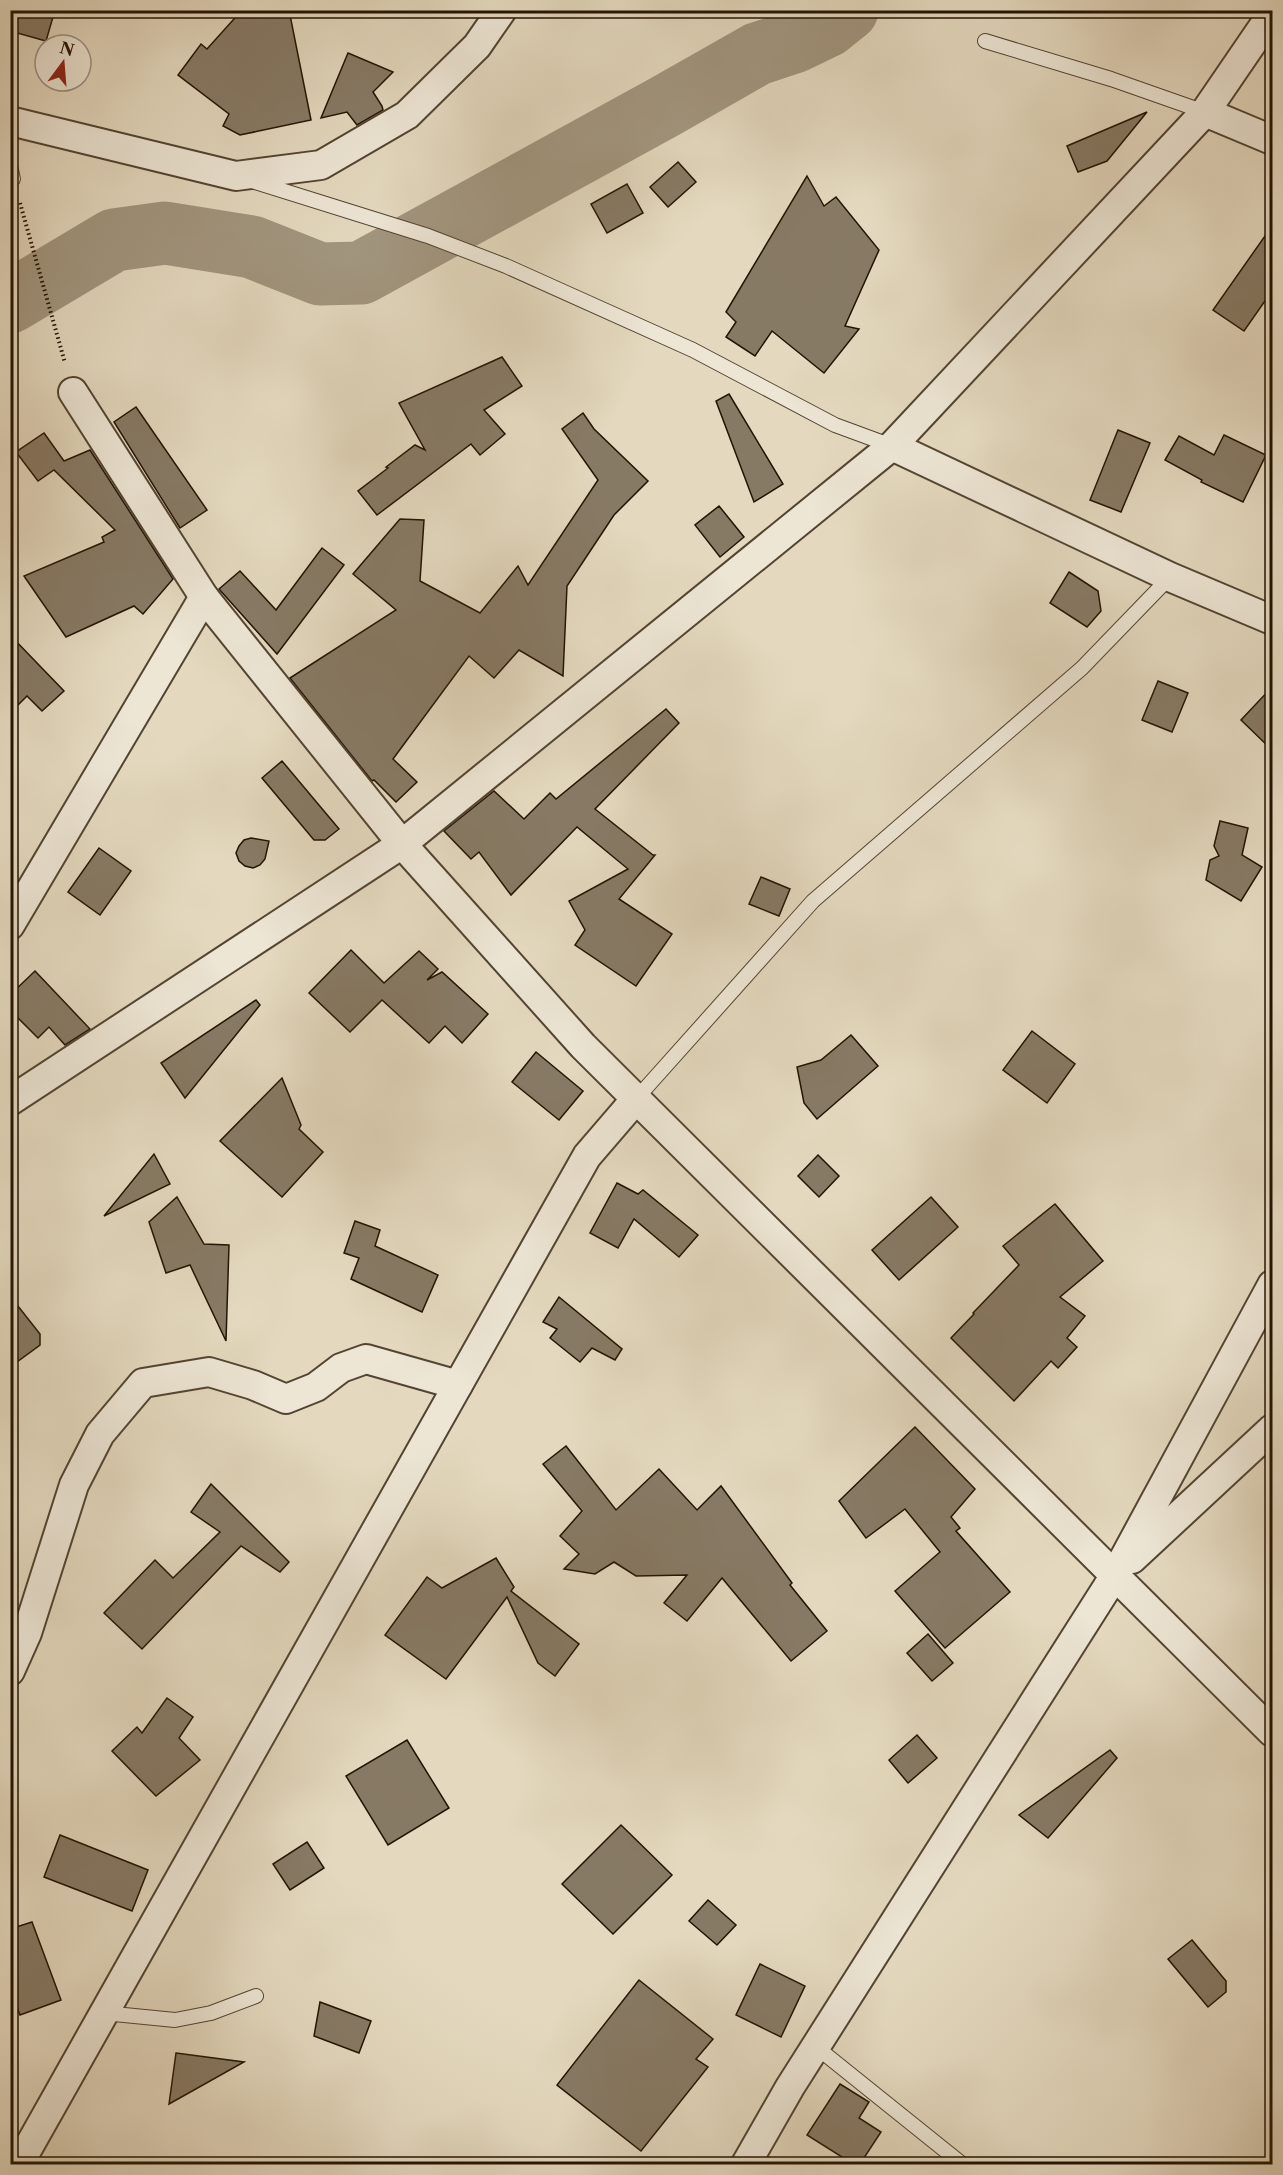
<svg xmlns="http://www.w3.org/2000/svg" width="1283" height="2175" viewBox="0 0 1283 2175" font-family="'Libre Caslon Text',serif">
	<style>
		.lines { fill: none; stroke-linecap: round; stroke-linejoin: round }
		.river { stroke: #a2967f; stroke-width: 63 }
		.building { fill: #877a65; stroke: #231303; stroke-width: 1.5 }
		.service-casing { stroke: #534432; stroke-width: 16 }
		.minor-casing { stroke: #534432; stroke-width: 32 }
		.path { stroke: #231303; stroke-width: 4; stroke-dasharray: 1.5 3; stroke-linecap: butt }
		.service { stroke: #ede6d5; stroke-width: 14 }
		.minor { stroke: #ede6d5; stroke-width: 28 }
	</style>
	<rect width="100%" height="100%" fill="#e4d9bf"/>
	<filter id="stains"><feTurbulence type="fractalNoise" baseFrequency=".00333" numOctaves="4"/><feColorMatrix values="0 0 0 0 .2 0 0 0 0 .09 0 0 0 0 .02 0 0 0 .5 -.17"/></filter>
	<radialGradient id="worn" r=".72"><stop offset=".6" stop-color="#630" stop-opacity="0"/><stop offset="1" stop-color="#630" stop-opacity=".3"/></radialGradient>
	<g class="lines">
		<!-- river -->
		<path class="river" d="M 10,302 L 114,240 L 165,233 L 252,247 L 320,274 L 361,273 L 664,107 L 757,54 L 796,41 L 827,26 L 847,10"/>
	</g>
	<!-- building -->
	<g class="building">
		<path d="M 10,10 L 55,10 L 46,41 L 10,31 Z"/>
		<path d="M 242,10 L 289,10 L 311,120 L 240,135 L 223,126 L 229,114 L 178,75 L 201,44 L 207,49 Z"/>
		<path d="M 348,53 L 393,72 L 373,92 L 382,106 L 383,110 L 357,125 L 347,112 L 321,118 Z"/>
		<path d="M 1147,112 L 1107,161 L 1078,172 L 1067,146 Z"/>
		<path d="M 678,162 L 696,182 L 668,207 L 650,187 Z"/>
		<path d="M 807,176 L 824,206 L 836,197 L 879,250 L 845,326 L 859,329 L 824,373 L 772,331 L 755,356 L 726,337 L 736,322 L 726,312 Z"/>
		<path d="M 627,184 L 643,213 L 607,233 L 591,204 Z"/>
		<path d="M 1272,226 L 1272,291 L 1244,331 L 1213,310 Z"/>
		<path d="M 502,357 L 522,386 L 484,410 L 505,434 L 480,455 L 471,444 L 377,515 L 358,491 L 388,468 L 386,467 L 415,445 L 425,450 L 399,403 Z"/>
		<path d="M 729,394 L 783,484 L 754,502 L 716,401 Z"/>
		<path d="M 136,407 L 207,510 L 180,528 L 114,422 Z"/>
		<path d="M 583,413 L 594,429 L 648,481 L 614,515 L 567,586 L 563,676 L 519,650 L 494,678 L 469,656 L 393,759 L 417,782 L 396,802 L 374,780 L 372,781 L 290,678 L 396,610 L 353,574 L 400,519 L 424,520 L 420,581 L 480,613 L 518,566 L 528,585 L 598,480 L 562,429 Z"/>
		<path d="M 1118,430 L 1150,443 L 1121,512 L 1090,500 Z"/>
		<path d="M 44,433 L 64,461 L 90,450 L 173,579 L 143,614 L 134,606 L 66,637 L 24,576 L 104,542 L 102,537 L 115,530 L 54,470 L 38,481 L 16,452 Z"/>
		<path d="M 1224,435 L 1266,455 L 1243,502 L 1201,482 L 1202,480 L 1165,460 L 1179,436 L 1214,455 Z"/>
		<path d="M 719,506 L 744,537 L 720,557 L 695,525 Z"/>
		<path d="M 322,548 L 344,565 L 277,654 L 219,589 L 240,571 L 276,610 Z"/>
		<path d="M 1069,572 L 1098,591 L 1101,611 L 1087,627 L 1050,603 Z"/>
		<path d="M 10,635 L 64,691 L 42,711 L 27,696 L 10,713 Z"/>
		<path d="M 1158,681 L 1188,693 L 1172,732 L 1142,720 Z"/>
		<path d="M 1272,687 L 1272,750 L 1241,720 Z"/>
		<path d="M 666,709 L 679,723 L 595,809 L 653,855 L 655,855 L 619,899 L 672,934 L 636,986 L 575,945 L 585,930 L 569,901 L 628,869 L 577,827 L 511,895 L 479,852 L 471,859 L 444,831 L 494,791 L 524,819 L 550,793 L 556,799 Z"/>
		<path d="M 282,761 L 339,829 L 325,840 L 314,840 L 262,778 Z"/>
		<path d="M 1220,821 L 1248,828 L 1242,855 L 1262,867 L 1241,901 L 1206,880 L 1210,860 L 1219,856 L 1214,846 Z"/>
		<path d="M 251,838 L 269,841 L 265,859 L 260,865 L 253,868 L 245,866 L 239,861 L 236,853 L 239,846 L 244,840 Z"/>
		<path d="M 99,848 L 131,871 L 100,915 L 68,892 Z"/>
		<path d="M 761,877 L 790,889 L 779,916 L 749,904 Z"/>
		<path d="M 351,950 L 384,983 L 419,951 L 438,969 L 427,980 L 442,972 L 488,1014 L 462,1043 L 445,1026 L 429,1043 L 382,1000 L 350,1032 L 309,993 Z"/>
		<path d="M 35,971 L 90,1029 L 65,1045 L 49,1027 L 38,1038 L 10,1010 L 10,995 Z"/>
		<path d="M 256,1000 L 260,1005 L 185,1098 L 161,1063 Z"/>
		<path d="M 1032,1031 L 1075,1064 L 1047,1103 L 1003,1070 Z"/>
		<path d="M 851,1035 L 878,1066 L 817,1119 L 804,1103 L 797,1067 L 821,1060 Z"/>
		<path d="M 536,1052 L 583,1091 L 559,1120 L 512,1082 Z"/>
		<path d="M 282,1078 L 301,1125 L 299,1129 L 323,1152 L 282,1197 L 220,1141 Z"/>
		<path d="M 154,1154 L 170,1184 L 104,1216 Z"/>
		<path d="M 818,1155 L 839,1176 L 819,1197 L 798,1176 Z"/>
		<path d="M 617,1183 L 638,1194 L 643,1190 L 698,1235 L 679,1257 L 634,1219 L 618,1248 L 590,1233 Z"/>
		<path d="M 177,1197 L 204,1244 L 229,1245 L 226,1341 L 190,1265 L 166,1273 L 149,1222 Z"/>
		<path d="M 931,1197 L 958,1227 L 899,1280 L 872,1250 Z"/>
		<path d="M 1055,1204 L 1103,1261 L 1060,1297 L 1085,1316 L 1067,1338 L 1077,1347 L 1058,1368 L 1051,1361 L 1014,1401 L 951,1338 L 974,1314 L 973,1313 L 1019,1265 L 1003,1246 Z"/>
		<path d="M 355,1221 L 380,1230 L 375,1246 L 438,1275 L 422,1312 L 351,1279 L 359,1258 L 344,1253 Z"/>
		<path d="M 10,1296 L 40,1334 L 40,1345 L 10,1367 Z"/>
		<path d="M 559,1297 L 622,1349 L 615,1360 L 592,1348 L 580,1362 L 550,1338 L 557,1329 L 543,1322 Z"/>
		<path d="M 915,1427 L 975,1489 L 951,1517 L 960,1528 L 956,1531 L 1010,1592 L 945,1648 L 895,1591 L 940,1552 L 905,1509 L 866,1538 L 839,1501 Z"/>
		<path d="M 566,1446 L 616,1510 L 659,1469 L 697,1510 L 721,1486 L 792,1583 L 790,1585 L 827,1631 L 791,1661 L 722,1578 L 687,1621 L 664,1603 L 687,1575 L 636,1576 L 614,1562 L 595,1574 L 564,1569 L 579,1554 L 560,1536 L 582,1511 L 543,1464 Z"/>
		<path d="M 211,1484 L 289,1562 L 280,1572 L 241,1546 L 142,1649 L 104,1613 L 155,1560 L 173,1578 L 220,1532 L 191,1512 Z"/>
		<path d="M 496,1558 L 514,1587 L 511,1591 L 579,1644 L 555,1676 L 538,1663 L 507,1597 L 446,1679 L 385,1635 L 427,1577 L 442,1588 Z"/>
		<path d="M 928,1634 L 953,1663 L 932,1681 L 907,1653 Z"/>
		<path d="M 167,1698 L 193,1717 L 179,1738 L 200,1760 L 156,1796 L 112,1751 L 137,1727 L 142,1733 Z"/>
		<path d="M 917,1735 L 937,1758 L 908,1783 L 889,1760 Z"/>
		<path d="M 407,1740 L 449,1808 L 388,1845 L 346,1776 Z"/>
		<path d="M 1110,1750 L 1117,1758 L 1048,1838 L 1019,1815 Z"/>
		<path d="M 621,1825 L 672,1875 L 613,1934 L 562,1884 Z"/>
		<path d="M 60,1835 L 148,1870 L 132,1911 L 44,1877 Z"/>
		<path d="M 307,1842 L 324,1868 L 290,1890 L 273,1864 Z"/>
		<path d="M 708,1900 L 736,1925 L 717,1945 L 689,1921 Z"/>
		<path d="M 32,1922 L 61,2000 L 20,2015 L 10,1990 L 10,1929 Z"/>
		<path d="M 1192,1940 L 1226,1981 L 1226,1992 L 1208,2007 L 1168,1959 Z"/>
		<path d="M 760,1964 L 805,1986 L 781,2037 L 736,2015 Z"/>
		<path d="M 639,1980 L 713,2039 L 696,2059 L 708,2067 L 641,2151 L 557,2085 Z"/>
		<path d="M 320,2002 L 371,2021 L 359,2053 L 314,2036 Z"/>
		<path d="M 176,2053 L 244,2062 L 169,2104 Z"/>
		<path d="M 840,2084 L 869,2102 L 859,2118 L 881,2132 L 860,2164 L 853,2164 L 807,2135 Z"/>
	</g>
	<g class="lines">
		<!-- service casing -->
		<g class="service-casing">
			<g id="service">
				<path d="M 985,41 L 1111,79 L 1205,112"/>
				<path d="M 10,166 L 13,179"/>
				<path d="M 252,181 L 428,236 L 506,266 L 693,350 L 835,425 L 892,446"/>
				<path d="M 636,1099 L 813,901 L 1082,668 L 1170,577"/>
				<path d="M 104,2013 L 175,2020 L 211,2013 L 256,1996"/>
				<path d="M 815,2046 L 962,2164"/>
			</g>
		</g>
		<!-- minor casing -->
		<g class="minor-casing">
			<g id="minor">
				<path d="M 1205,112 L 1272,140"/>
				<path d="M 10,121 L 236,176 L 321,165 L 407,115 L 477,46 L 502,10"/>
				<path d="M 73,392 L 204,597 L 402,844 L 583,1046 L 1272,1732"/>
				<path d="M 892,446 L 1170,577 L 1272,620"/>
				<path d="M 10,925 L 204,597"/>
				<path d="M 10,1101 L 402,844 L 892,446 L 1205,112 L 1272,14"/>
				<path d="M 1132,1559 L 1272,1429"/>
				<path d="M 10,1671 L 27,1633 L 74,1485 L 100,1434 L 143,1383 L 209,1372 L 253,1385 L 286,1399 L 316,1387 L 341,1368 L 366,1359 L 458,1385"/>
				<path d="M 19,2164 L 587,1156 L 636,1099"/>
				<path d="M 746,2164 L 790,2087 L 1115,1575 L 1272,1285"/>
			</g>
		</g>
		<!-- path -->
		<path class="path" d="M 20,203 L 65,363"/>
		<!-- service -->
		<use href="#service" class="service"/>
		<!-- minor -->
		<use href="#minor" class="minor"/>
	</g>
	<!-- margin -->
	<rect width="1283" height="2175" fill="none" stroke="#e4d9bf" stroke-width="36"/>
	<rect x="12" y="12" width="1259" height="2151" fill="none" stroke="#231303" stroke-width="3"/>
	<rect x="18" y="18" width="1247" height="2139" fill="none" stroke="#231303" stroke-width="1.5"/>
	<!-- north arrow -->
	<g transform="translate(63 63) rotate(16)"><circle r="28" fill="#ede6d5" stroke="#9c9281" stroke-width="1.5"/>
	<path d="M0-4.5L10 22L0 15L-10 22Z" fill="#8f2418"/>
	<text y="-9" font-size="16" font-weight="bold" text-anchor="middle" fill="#231303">N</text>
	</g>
	<rect width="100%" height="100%" filter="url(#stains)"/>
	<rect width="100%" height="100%" fill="url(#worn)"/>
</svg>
